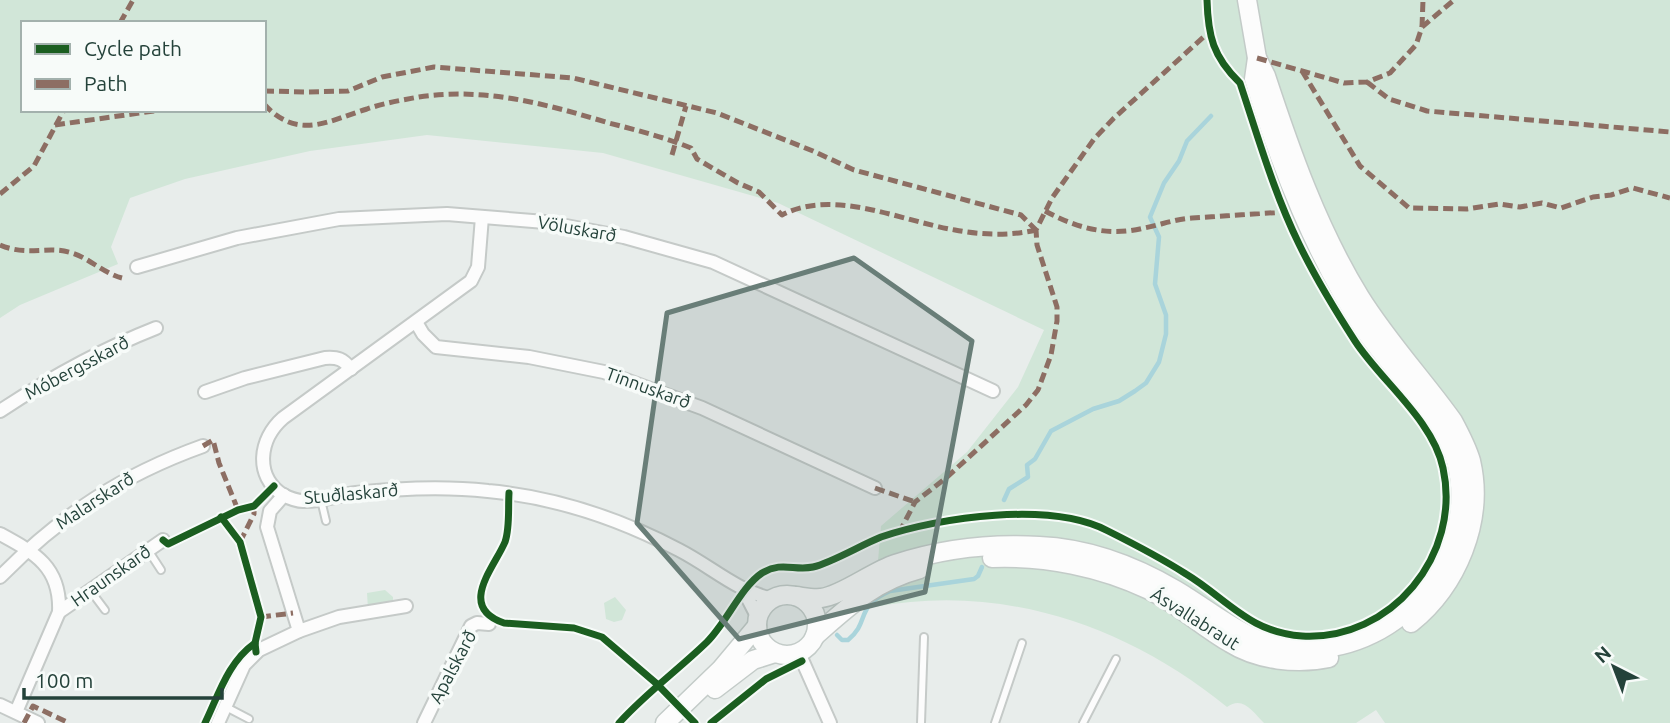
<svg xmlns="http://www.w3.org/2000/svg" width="1670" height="723" viewBox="0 0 1670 723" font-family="Ubuntu,sans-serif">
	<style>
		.green { fill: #d1e6d8; fill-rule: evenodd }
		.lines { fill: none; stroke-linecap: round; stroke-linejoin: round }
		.stream { stroke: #a9d4db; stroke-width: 4.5 }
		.lane-casing { stroke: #c5cac8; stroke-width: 10 }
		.street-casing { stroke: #c5cac8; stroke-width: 16 }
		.secondary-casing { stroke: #c3cbc8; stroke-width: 21 }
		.lane { stroke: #fcfcfc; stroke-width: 6 }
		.street { stroke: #fcfcfc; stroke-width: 12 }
		.secondary { stroke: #fcfcfc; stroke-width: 18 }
		.quiet { stroke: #8d6e63; stroke-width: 5; stroke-dasharray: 10 5; stroke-linecap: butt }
		.cycleway-casing { stroke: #f7fbf9; stroke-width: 11 }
		.cycleway { stroke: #1b5e20; stroke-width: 7 }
		.marked { fill: #697e78; fill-opacity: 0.2; stroke: #697e78; stroke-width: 5; stroke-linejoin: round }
		.labels { text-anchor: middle; stroke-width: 7; stroke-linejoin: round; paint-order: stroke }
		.street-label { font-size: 18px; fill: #24423a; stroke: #f7fbf9 }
	</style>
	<rect width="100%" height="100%" fill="#e8edeb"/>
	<!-- green -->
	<g class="green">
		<path d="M 0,0 L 1670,0 L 1670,723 L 1385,723 L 1376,710 L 1356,723 L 1264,723 C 1253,712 1243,695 1227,707 C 1126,625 1003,583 874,607 L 881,526 L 967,452 L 1018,387 L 1044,330 L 778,203 L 603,153 L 427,135 L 310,151 L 185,179 L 130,198 L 111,247 L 118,264 L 20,305 L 0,318 ZM 23,23 L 264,23 L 264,110 L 23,110 Z"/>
		<path d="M 385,590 L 393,597 L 393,604 L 368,609 L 367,593 Z"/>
		<path d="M 615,597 L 626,610 L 622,620 L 614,622 L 606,619 L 604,603 Z"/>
	</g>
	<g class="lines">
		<!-- stream -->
		<g class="stream">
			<path d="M 1004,500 L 1009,489 L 1028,477 L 1027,465 L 1035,459 L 1051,431 L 1093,409 L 1119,401 L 1135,391 L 1146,383 L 1159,362 L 1166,334 L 1166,315 L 1155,284 L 1159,237 L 1150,217 L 1164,183 L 1179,161 L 1187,141 L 1211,116"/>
			<path d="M 837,635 L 842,640 L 848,640 C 871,621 854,607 890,591 L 974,579 L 978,576 L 982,567"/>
		</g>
		<!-- lane casing -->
		<g class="lane-casing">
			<g id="lane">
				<path d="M 321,500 L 326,521"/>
				<path d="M 148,550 L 161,570"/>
				<path d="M 90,590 L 105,610"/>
				<path d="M 226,707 L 249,719"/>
				<path d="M 921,723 L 924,637"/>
				<path d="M 995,723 L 1022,643"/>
				<path d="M 1083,723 L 1116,659"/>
			</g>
		</g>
		<!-- street casing -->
		<g class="street-casing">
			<g id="street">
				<path d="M 482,217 L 478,267 L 471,281 L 283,418 C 259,439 254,476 283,495 C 289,498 297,501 303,501 C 320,502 339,495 356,493 C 400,488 444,486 488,491 C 554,497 620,519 679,550 C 712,567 735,590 772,599"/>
				<path d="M 137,267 L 237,238 L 339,219 L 447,214 L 545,222 L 624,237 L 713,262 L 993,391"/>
				<path d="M 416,322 L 423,334 L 436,347 L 529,357 L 604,372 L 702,408 L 875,488"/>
				<path d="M 205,392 L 245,378 L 325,358 C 338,357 343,359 351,369"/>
				<path d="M 0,411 C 50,378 100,350 156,328"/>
				<path d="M 284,495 L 270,511 L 267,527 L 299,631"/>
				<path d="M 0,534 C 35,553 61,567 59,612 L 16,712"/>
				<path d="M 0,577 C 61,515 122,475 203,446"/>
				<path d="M 744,591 L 758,618"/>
				<path d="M 59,612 L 163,540"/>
				<path d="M 799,653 L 830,723"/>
				<path d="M 0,705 L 38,723"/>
				<path d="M 218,723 L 244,665 L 259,650 L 299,631 L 339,617 L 406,606"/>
				<path d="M 424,723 L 471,626 L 477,623 L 489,624"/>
			</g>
		</g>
		<!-- secondary casing -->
		<g class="secondary-casing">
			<g id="secondary">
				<path d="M 1257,58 L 1266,76 C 1291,152 1318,229 1360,297 C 1388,342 1423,379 1453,421 C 1460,434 1467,447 1471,461 C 1485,521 1457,586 1411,623"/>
				<path d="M 992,558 C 1045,556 1101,567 1149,590 C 1178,604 1202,627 1230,643 C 1257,660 1297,665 1329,658"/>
				<circle cx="787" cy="625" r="30"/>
				<path d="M 796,596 C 804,597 813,599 821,598 C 841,596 873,571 895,564 C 941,549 991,543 1039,546 C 1087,548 1135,566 1176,590 C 1220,616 1250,648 1305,649 C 1402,651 1480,555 1456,461 C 1444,417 1393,371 1366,332 C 1315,255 1281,168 1254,79 L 1257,58 L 1247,0"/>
				<path d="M 815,636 C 849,606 875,581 920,569"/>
				<path d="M 715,689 L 753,660 L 775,653"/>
				<path d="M 665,723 L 721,669 L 757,626"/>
			</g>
		</g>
		<!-- lane -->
		<use href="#lane" class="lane"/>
		<!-- street -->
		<use href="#street" class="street"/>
		<!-- secondary -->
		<use href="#secondary" class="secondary"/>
		<!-- quiet -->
		<g class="quiet">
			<path d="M 120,23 L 133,0"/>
			<path d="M 1422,27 L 1423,0"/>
			<path d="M 1257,58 L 1344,83 L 1367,82 L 1390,73 L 1416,45 L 1422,27 L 1454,0"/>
			<path d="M 1302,71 L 1360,166 L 1409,208 L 1467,209 L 1499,204 L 1520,207 L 1542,203 L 1561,208 L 1593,197 L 1611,195 L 1633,188 L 1670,198"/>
			<path d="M 1367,82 L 1389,99 L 1427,111 L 1670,132"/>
			<path d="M 264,91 L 305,92 L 348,91 L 382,77 L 434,67 L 573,78 L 717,113 L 813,151 L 854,170 L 1021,215 L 1036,230"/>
			<path d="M 264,104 C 298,141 328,121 367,109 C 384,103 402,100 419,97 C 486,87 546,104 609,123 C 636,130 664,137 691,148 L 697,159 L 738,183 L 759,192 L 782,215 C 834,188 901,221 955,230 C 982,235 1010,236 1036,230"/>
			<path d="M 55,125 L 161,110"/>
			<path d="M 672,155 L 686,106"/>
			<path d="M 0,194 L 34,166 L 64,110"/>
			<path d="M 1045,211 C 1077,228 1108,237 1144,228 C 1160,225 1176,219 1192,218 C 1223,216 1254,214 1285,212"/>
			<path d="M 0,245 C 28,257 48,245 72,253 C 89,258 103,273 122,278"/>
			<path d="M 203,446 L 213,440 L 219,463 L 238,510"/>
			<path d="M 875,488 L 915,502"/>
			<path d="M 899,533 L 915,502 L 946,478 L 1026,405 L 1038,390 L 1051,355 L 1057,321 L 1057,307 L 1037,245 L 1036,230 L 1052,198 L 1094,139 L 1114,118 L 1208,33"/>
			<path d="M 240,542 L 254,514 L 254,506"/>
			<path d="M 261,617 L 293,613"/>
			<path d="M 24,723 L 33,706 L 69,723"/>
		</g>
		<!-- cycleway casing -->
		<g class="cycleway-casing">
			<g id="cycleway">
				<path d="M 509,493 C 508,508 510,528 505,542 C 494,568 457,607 504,623 L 574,628 L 602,637 L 657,684 L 695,723"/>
				<path d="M 221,517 L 240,542 L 261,617 L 255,643 L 256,652"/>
				<path d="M 163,540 L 168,544 L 238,510 L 254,506 L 274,486"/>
				<path d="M 205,723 C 219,694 228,662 255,643"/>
				<path d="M 619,723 C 646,693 678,670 707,642 C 727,622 741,587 762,573 C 782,561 794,571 813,567 C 831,563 861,545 881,537 C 940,517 1051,501 1108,531 C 1134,544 1161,558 1186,574 C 1226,598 1250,633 1302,636 C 1391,641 1462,555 1443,468 C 1433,420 1381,381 1355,341 C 1335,310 1315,277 1299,244 C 1274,193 1258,137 1240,83 C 1213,57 1208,36 1207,0"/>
				<path d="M 711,723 L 766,679 L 802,661"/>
			</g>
		</g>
		<!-- cycleway -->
		<use href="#cycleway" class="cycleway"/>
	</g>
	<!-- marked area -->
	<path class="marked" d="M 854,258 L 972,341 L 925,592 L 739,639 L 637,523 L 667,313 Z"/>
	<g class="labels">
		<!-- street labels -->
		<g class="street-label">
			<text transform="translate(577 229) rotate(10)" y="6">Völuskarð</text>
			<text transform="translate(77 368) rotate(-28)" y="6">Móbergsskarð</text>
			<text transform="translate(648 388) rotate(20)" y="6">Tinnuskarð</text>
			<text transform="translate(351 494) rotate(-5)" y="6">Stuðlaskarð</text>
			<text transform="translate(95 501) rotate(-33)" y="6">Malarskarð</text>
			<text transform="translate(111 576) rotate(-35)" y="6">Hraunskarð</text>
			<text transform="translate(1195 619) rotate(32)" y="6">Ásvallabraut</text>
			<text transform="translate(453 667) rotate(-62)" y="6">Apalskarð</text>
		</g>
	</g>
	<!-- legend -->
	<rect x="21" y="21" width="245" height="91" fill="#f7fbf9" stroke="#a3b1ad" stroke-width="2"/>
	<rect x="35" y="44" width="35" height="10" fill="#1b5e20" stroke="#a3b1ad" stroke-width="2"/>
	<text x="84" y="56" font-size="21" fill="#24423a">Cycle path</text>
	<rect x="35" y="79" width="35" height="10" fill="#8d6e63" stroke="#a3b1ad" stroke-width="2"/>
	<text x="84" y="91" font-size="21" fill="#24423a">Path</text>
	<!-- north arrow -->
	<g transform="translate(1614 667) rotate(318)" stroke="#f7fbf9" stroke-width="5" paint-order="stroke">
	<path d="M0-5L12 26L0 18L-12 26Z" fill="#24423a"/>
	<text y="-10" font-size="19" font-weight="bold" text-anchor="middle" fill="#24423a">N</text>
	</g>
	<!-- scale -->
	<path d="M24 688v10h198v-10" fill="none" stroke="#24423a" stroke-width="3.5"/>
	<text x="35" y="688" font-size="21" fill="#24423a" stroke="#f7fbf9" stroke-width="5" paint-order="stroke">100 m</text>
</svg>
